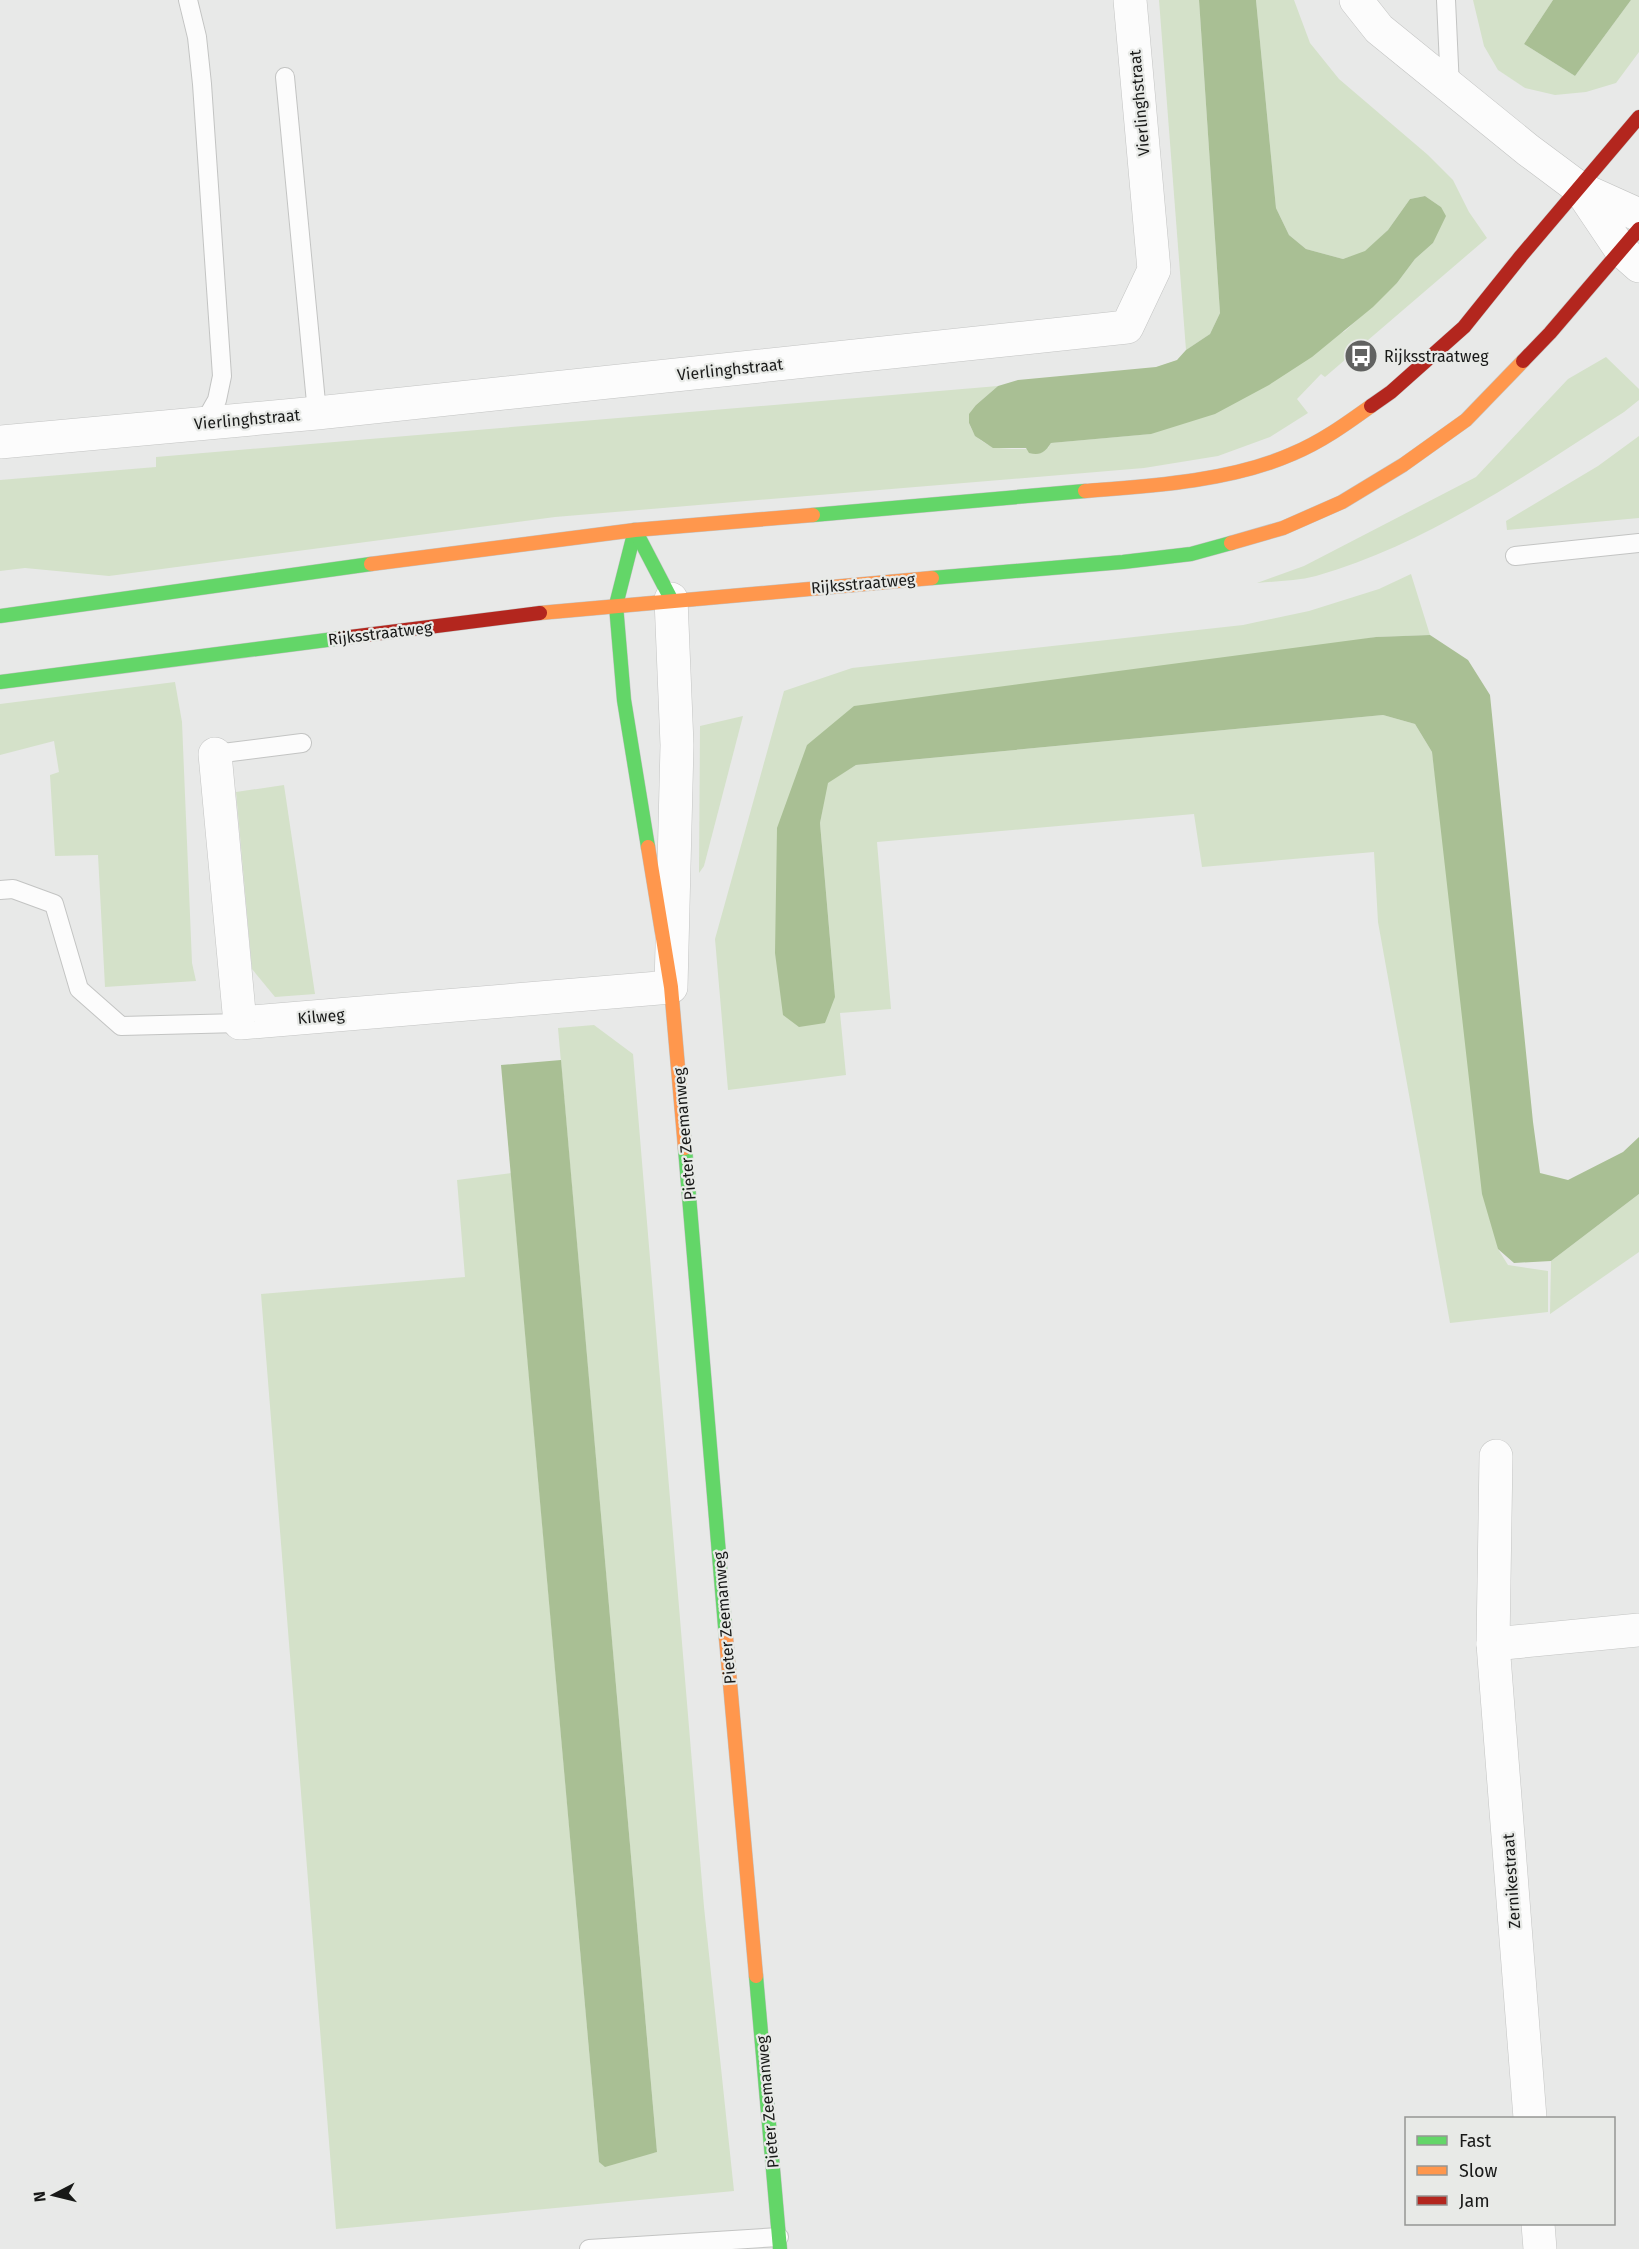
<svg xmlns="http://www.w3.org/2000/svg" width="1639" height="2249" viewBox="0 0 1639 2249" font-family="'Fira Sans',sans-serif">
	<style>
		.green { fill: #d4e1c9 }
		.water { fill: #a9bf94 }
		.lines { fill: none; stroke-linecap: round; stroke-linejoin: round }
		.lane-casing { stroke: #c3c4c3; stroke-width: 20 }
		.street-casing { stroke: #c3c4c3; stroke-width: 34 }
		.fast-casing { stroke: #c3c4c3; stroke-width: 15 }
		.slow-casing { stroke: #c3c4c3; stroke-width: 15 }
		.jam-casing { stroke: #c3c4c3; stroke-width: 15 }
		.lane { stroke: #fcfcfc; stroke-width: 18 }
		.street { stroke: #fcfcfc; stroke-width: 33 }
		.fast { stroke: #63d668; stroke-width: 14 }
		.slow { stroke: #ff974d; stroke-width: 14 }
		.jam { stroke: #b3261e; stroke-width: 14 }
		.labels { text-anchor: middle; stroke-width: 4.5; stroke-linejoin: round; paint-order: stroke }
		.street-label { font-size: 16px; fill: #181918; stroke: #e8eae7 }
		.poi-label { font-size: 16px; fill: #181918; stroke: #e8eae7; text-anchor: start }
	</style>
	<rect width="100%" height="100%" fill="#e8e9e8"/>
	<!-- green -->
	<g class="green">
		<path d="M 1159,0 L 1199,0 L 1220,313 L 1210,334 L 1186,350 Z"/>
		<path d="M 1256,0 L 1294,0 L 1310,43 L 1339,79 L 1428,155 L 1453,180 L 1469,212 L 1487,238 L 1325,377 L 1321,374 L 1297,399 L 1308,413 L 1270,437 L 1218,456 L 1144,468 L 555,517 L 109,576 L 25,568 L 0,571 L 0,480 L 156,467 L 156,457 L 998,386 L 976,405 L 969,423 C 981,457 1018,448 1048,448 L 1051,443 L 1150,434 L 1345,331 L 1397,283 L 1415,259 L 1433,243 L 1441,207 L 1425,196 L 1410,199 L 1388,230 L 1365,252 L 1343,259 L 1306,249 L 1289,235 L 1276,208 Z"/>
		<path d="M 1473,0 L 1553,0 L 1524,44 L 1575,76 L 1631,0 L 1639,0 L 1639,52 L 1616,83 L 1586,92 L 1555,95 L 1525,88 L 1498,70 L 1484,46 Z"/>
		<path d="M 1606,357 L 1639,389 L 1639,400 L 1624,412 C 1527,474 1428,544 1316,576 C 1297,581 1276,581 1257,583 L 1304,566 L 1476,477 L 1568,379 Z"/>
		<path d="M 1639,436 L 1639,518 L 1507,530 L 1506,521 L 1598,466 Z"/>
		<path d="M 1411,574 L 1430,635 L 1376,637 L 807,745 L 835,997 L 820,823 L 827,783 L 856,765 L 1383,715 L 1415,724 L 1432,752 L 1498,1249 L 1508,1265 L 1548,1271 L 1548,1312 L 1450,1323 L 1378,922 L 1374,852 L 1202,867 L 1194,814 L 877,842 L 891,1009 L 840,1013 L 846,1075 L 728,1090 L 715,939 L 784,691 L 852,668 L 1243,625 L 1309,611 L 1379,589 Z"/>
		<path d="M 175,682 L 182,722 L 192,963 L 196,981 L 105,987 L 98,855 L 55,856 L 50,775 L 59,772 L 54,741 L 0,755 L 0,704 Z"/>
		<path d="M 743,716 L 704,866 L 699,873 L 700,726 Z"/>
		<path d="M 284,785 L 315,994 L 275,997 L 252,969 L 236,792 Z"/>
		<path d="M 594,1025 L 633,1054 L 704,1907 L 734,2191 L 336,2229 L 261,1294 L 465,1277 L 457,1180 L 511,1173 L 599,2162 L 657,2152 L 558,1028 Z"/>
		<path d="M 1639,1194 L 1639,1252 L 1550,1314 L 1551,1261 Z"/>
	</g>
	<!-- water -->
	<g class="water">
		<path d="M 1199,0 L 1256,0 L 1276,208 L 1289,235 L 1306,249 L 1343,259 L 1365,251 L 1388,230 L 1410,199 L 1425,196 L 1441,207 L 1446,216 L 1433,243 L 1415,259 L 1397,283 L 1373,307 L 1312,357 L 1269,385 L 1215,414 L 1151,434 L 1051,443 C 1045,452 1041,456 1029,453 L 1026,448 L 993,448 L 975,436 L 969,423 L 969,414 L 976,405 L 998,386 L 1018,380 L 1156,367 L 1177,360 L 1186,350 L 1210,334 L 1220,313 Z"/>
		<path d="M 1553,0 L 1631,0 L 1575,76 L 1524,44 Z"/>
		<path d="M 1430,635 L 1468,660 L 1490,695 L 1533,1122 L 1540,1173 L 1568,1180 L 1623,1152 L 1639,1137 L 1639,1194 L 1551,1261 L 1514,1263 L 1498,1249 L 1482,1194 L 1432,752 L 1415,724 L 1383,715 L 856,765 L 828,783 L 820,823 L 835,997 L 825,1023 L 799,1027 L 783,1015 L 775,953 L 777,828 L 807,745 L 854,706 L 1376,637 Z"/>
		<path d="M 561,1060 L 657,2152 L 605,2167 L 599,2162 L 501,1065 Z"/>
	</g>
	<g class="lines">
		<!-- lane casing -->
		<g class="lane-casing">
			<g id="lane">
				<path d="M 188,0 L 197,37 L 202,84 L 222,376 L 217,400 L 204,423"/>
				<path d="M 1446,0 L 1450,87"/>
				<path d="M 285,77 L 317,413"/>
				<path d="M 1515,556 L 1639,543"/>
				<path d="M 215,754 L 302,743"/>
				<path d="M 0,890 L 13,889 L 54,904 L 79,989 L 121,1026 L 240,1023"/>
				<path d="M 589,2249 L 779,2237"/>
			</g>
		</g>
		<!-- street casing -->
		<g class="street-casing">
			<g id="street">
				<path d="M 1356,0 L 1379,29 L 1528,150 L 1579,188 L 1639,215"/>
				<path d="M 1580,189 L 1621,250 L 1639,266"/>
				<path d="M 0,442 L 317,413 L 1127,327 L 1154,270 L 1130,0"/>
				<path d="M 215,754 L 240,1023 L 671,987 L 677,745 L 671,599"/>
				<path d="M 1496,1456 L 1493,1644 L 1530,2118"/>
				<path d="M 1493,1644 L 1639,1630"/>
				<path d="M 1538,2224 L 1540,2249"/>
			</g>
		</g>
		<!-- fast casing -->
		<g class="fast-casing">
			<g id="fast">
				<path d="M 813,515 L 1085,491"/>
				<path d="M 635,530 L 616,605 L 624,700 L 648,847"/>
				<path d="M 635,530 L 671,599"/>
				<path d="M 932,578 L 1123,562 L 1191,554 L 1231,543"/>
				<path d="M 0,616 L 371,564"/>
				<path d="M 0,682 L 342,638"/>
				<path d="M 685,1148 L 726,1638"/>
				<path d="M 756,1976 L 780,2249"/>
			</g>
		</g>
		<!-- slow casing -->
		<g class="slow-casing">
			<g id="slow">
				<path d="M 1085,491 C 1151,486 1231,481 1292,454 C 1321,442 1346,424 1371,406"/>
				<path d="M 1231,543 L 1283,528 L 1342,502 L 1403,465 L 1466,420 L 1523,361"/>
				<path d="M 371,564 L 635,530 L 813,515"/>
				<path d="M 540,613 L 932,578"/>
				<path d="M 648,847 L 671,987 L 685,1148"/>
				<path d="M 726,1638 L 756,1976"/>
			</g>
		</g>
		<!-- jam casing -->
		<g class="jam-casing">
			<g id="jam">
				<path d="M 1523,361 L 1550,333 L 1639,229"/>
				<path d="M 1371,406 L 1391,392 L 1464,327 L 1521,256 L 1639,117"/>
				<path d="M 342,638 L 540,613"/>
			</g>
		</g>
		<!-- lane -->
		<use href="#lane" class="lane"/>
		<!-- street -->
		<use href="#street" class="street"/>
		<!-- fast -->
		<use href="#fast" class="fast"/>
		<!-- slow -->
		<use href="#slow" class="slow"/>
		<!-- jam -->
		<use href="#jam" class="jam"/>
	</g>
	<!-- icons -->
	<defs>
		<g id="bus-disc" transform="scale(1.725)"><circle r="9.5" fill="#616261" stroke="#e8eae7"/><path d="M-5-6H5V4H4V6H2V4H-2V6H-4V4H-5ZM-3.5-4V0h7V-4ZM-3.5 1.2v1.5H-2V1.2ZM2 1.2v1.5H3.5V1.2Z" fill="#fff"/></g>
	</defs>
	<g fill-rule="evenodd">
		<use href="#bus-disc" x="1361" y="356"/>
	</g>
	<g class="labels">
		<!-- street labels -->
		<g class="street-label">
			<text transform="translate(1139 103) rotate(-95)" y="6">Vierlinghstraat</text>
			<text transform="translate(730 369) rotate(-6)" y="6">Vierlinghstraat</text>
			<text transform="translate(247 419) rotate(-5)" y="6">Vierlinghstraat</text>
			<text transform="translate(863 583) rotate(-5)" y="6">Rijksstraatweg</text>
			<text transform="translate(380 633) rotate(-7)" y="6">Rijksstraatweg</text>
			<text transform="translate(321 1016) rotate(-5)" y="6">Kilweg</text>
			<text transform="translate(684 1134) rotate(-95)" y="6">Pieter Zeemanweg</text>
			<text transform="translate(724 1618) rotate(-95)" y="6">Pieter Zeemanweg</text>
			<text transform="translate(1511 1881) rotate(-94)" y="6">Zernikestraat</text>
			<text transform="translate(767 2102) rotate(-95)" y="6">Pieter Zeemanweg</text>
		</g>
		<!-- poi labels -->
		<g class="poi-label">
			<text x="1384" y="362">Rijksstraatweg</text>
		</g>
	</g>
	<!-- legend -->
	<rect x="1405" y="2117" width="210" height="108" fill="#e8eae7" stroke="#959694" stroke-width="1.5"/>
	<rect x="1417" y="2136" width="30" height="9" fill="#63d668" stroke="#959694" stroke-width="1.5"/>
	<text x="1459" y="2147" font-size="18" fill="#181918">Fast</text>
	<rect x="1417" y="2166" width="30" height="9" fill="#ff974d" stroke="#959694" stroke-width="1.5"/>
	<text x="1459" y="2177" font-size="18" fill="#181918">Slow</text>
	<rect x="1417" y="2196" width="30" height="9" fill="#b3261e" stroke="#959694" stroke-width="1.5"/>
	<text x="1459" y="2207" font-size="18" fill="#181918">Jam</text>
	<!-- north arrow -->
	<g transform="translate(54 2195) rotate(263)" stroke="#e8eae7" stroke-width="4.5" paint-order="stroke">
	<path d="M0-4.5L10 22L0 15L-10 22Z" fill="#181918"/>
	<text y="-9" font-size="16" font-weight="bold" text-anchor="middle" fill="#181918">N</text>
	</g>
</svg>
